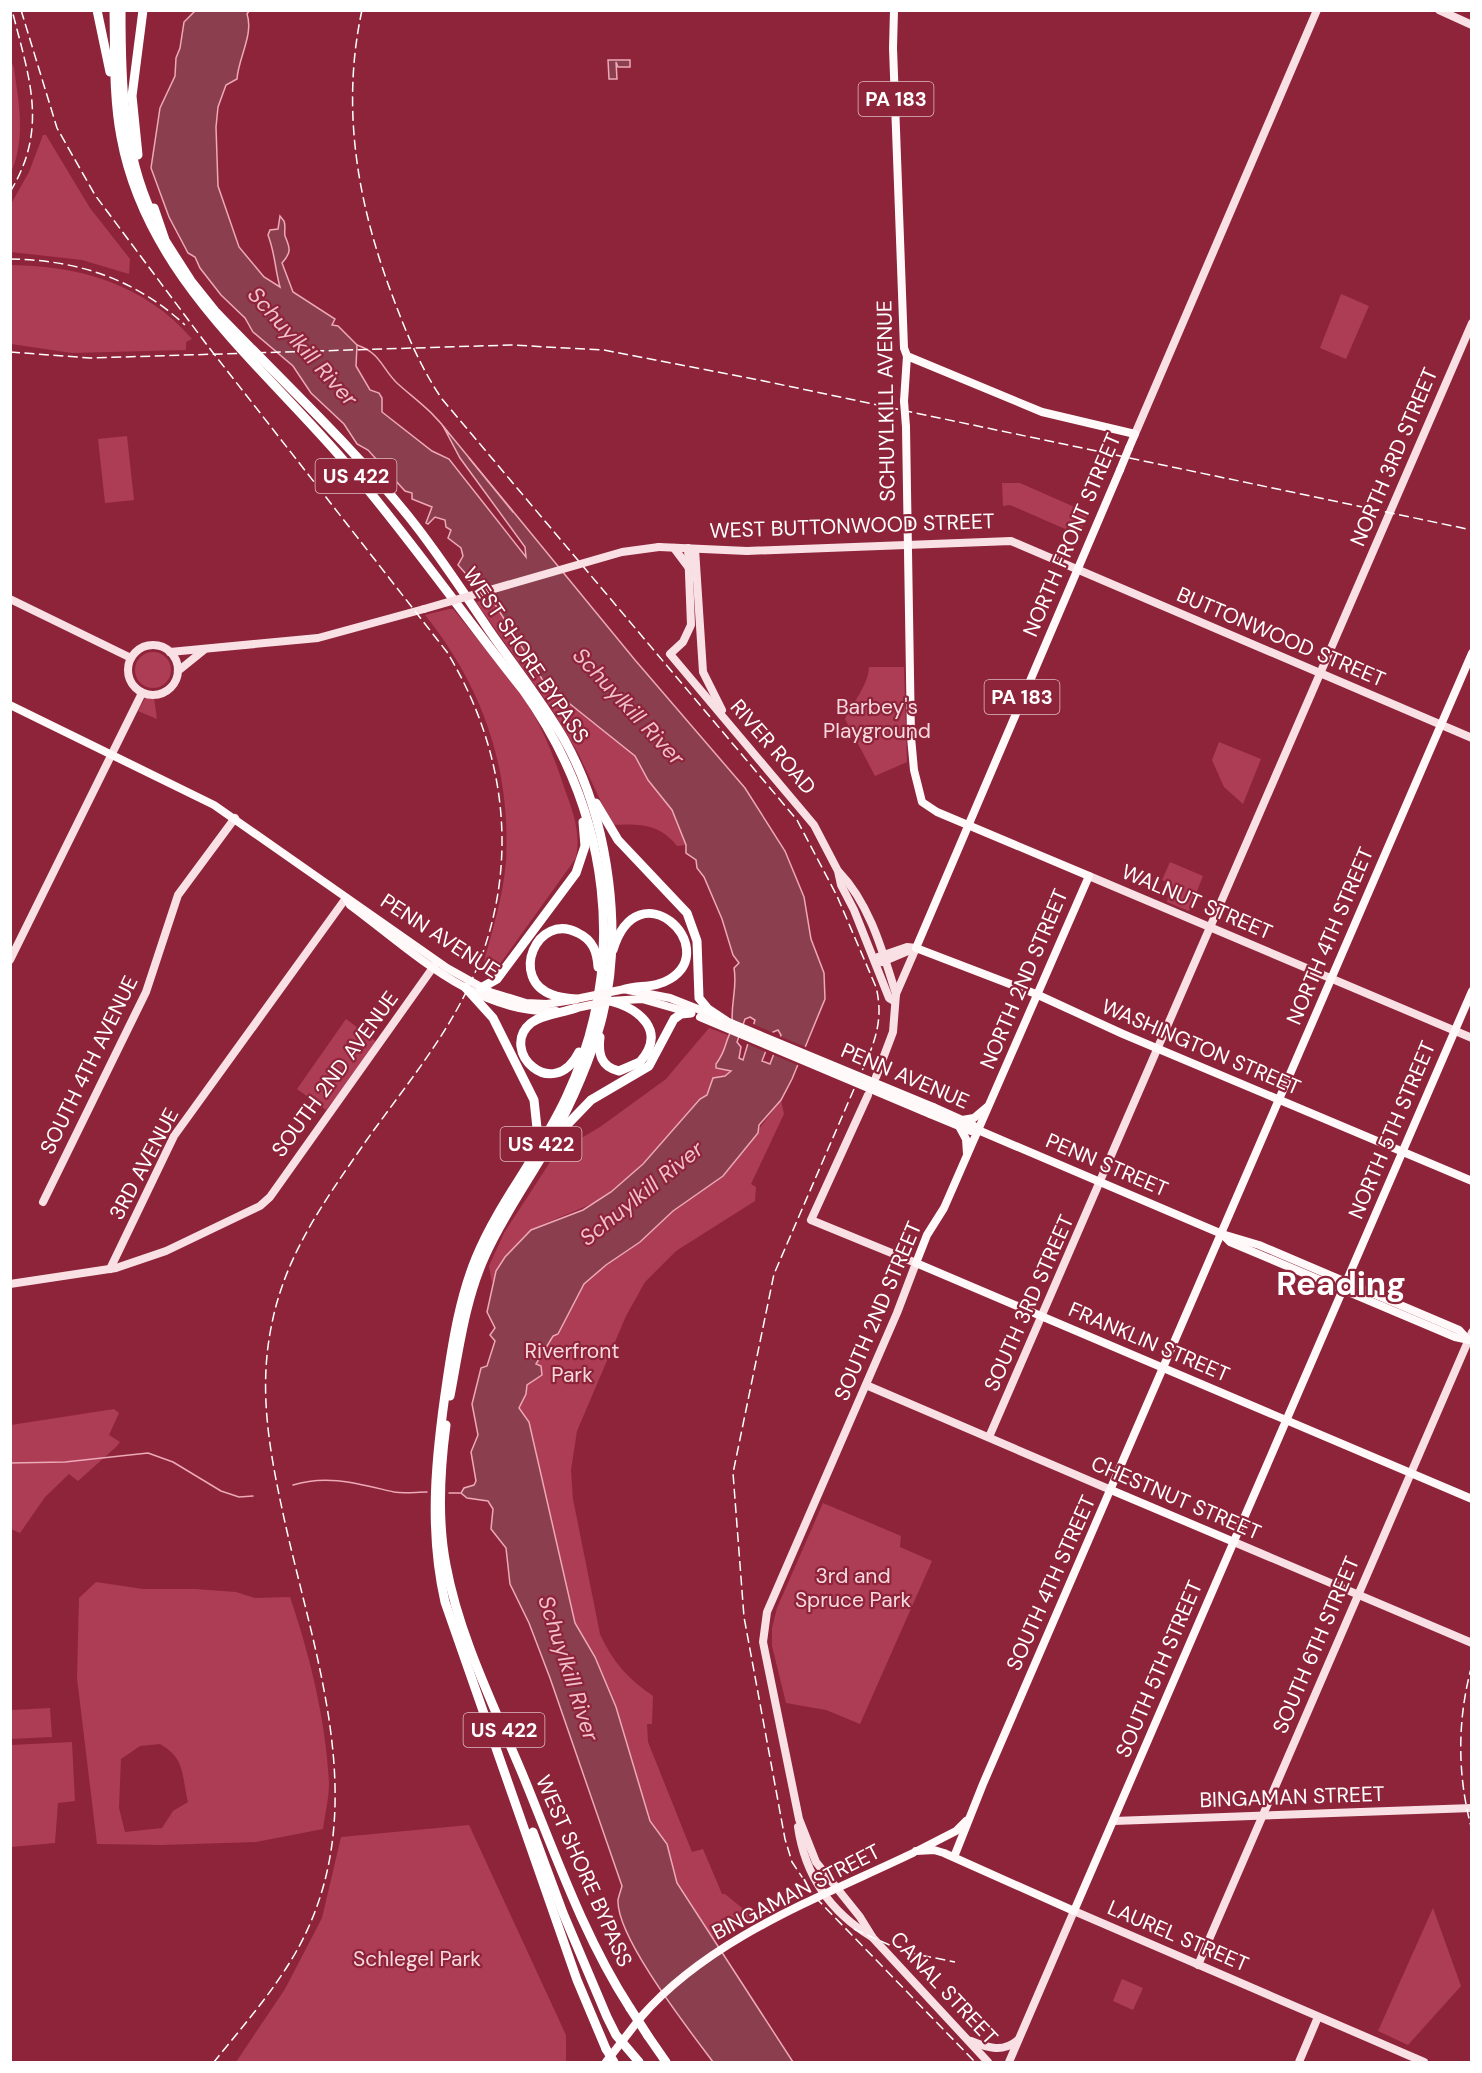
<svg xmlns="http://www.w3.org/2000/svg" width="1482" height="2073" viewBox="0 0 1482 2073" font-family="'DM Sans',sans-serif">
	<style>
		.green { fill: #ad3c55; fill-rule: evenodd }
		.water { fill: #8b3f4e; stroke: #eca9b8; stroke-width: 1.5; fill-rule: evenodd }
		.pier { fill: #8e243a }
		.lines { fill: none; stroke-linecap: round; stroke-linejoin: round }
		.stream { stroke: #eca9b8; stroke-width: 1.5 }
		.secondary { stroke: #f9e0e5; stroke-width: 8 }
		.primary { stroke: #fff9fa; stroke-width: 8 }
		.highway { stroke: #fff; stroke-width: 9 }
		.rail { stroke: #fff; stroke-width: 1.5; stroke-dasharray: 10 4.5; stroke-linecap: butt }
		.secondary-bridge { stroke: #f9e0e5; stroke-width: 8 }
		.primary-bridge { stroke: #fff9fa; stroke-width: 8 }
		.highway-bridge { stroke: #fff; stroke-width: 9 }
		.labels { text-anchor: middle; stroke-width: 4.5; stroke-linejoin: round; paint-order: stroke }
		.shield { fill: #8e243a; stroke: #ddbdc4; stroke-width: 1.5 }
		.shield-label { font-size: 20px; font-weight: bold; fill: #fff }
		.street-label { font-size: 21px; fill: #fff; stroke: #8e243a }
		.park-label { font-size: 21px; fill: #f8d9e0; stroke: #8e243a }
		.water-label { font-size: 22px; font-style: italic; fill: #f2c0cc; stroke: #8e243a }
		.town-label { font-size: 33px; font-weight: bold; fill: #fff; stroke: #8e243a }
	</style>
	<rect width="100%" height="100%" fill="#8e243a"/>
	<!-- green -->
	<g class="green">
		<path d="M 11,60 L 14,68 C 19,105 26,138 11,173 Z"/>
		<path d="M 43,135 L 46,135 L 90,208 L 130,259 L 129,274 L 82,260 L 11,252 L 11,204 L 29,172 Z"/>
		<path d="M 11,265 C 80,266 145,284 192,339 L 186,342 L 186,350 L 72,353 L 11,344 Z"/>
		<path d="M 1341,294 L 1369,306 L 1346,359 L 1320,348 Z"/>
		<path d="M 127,436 L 134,500 L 105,503 L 98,439 Z"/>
		<path d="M 1020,483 L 1088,513 L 1079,535 L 1010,505 L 1003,506 L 1002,483 Z"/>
		<path d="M 491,598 L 542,679 L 635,756 L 648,780 L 672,810 L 686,845 L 677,846 C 659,823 638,824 612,825 L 578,753 L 551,708 L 476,602 Z"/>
		<path d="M 449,609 L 453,609 C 481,644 512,677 534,715 C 547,738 556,763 564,787 C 573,812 581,832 576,858 L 497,968 L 492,970 L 483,965 C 492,932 503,897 506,862 C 511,769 483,687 425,615 Z"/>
		<circle cx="153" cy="670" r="18"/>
		<path d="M 869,667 L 904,667 L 907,762 L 875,776 L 845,719 C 853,702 868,686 869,667 Z"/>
		<path d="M 145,698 L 154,698 L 157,719 L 138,711 Z"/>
		<path d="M 1219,742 L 1261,759 L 1243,804 L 1224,787 L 1212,760 Z"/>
		<path d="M 1170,862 L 1203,876 L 1189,911 L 1167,902 L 1171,884 L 1162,880 Z"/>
		<path d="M 346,1019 L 378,1043 L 326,1110 L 297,1089 Z"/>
		<path d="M 709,1028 L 728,1035 L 727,1049 L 716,1063 L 717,1067 L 732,1070 C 689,1107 657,1155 612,1191 C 588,1209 560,1215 534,1229 C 520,1236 497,1269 492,1283 L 489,1266 L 504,1233 L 556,1153 L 600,1127 L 666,1079 Z"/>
		<path d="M 781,1100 L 784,1114 L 751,1184 L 756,1187 L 755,1201 L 676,1251 L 645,1282 L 626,1316 L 577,1431 L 571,1470 L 573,1499 L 600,1634 C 612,1661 629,1680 653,1696 L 652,1724 L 647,1724 L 648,1742 L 692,1852 L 703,1849 L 722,1894 L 725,1894 L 753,1917 L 712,1940 L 677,1883 L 667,1844 L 650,1821 L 616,1707 L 595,1657 L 575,1623 L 529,1422 L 519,1408 L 526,1394 L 527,1385 L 538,1377 L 536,1364 L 553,1336 L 558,1334 L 584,1284 L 606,1265 L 640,1242 L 673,1211 L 723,1176 Z"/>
		<path d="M 114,1409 L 119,1413 L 109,1435 L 120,1442 L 116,1447 L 78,1481 L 69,1474 L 45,1497 L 20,1533 L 11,1529 L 11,1425 Z"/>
		<path d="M 823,1503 L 901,1536 L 900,1547 L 932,1561 L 860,1724 L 826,1710 L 786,1703 L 772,1646 L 772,1628 L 777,1608 Z"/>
		<path d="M 96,1582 L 143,1589 L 195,1589 L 236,1592 L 255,1598 L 290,1597 C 310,1656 326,1721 329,1783 C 329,1798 325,1814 323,1829 L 256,1842 L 161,1845 L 97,1844 L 77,1678 L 79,1598 ZM 160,1744 C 186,1759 181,1774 188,1802 L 173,1811 L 162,1828 L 125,1832 L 119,1808 L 121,1759 L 140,1746 Z"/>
		<path d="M 50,1708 L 52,1737 L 11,1739 L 11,1710 Z"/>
		<path d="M 72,1742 L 75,1801 L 58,1803 L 55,1843 L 11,1847 L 11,1745 Z"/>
		<path d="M 469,1825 L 566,2035 L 566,2062 L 236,2062 L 285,1989 L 322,1918 L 341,1837 Z"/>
		<path d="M 1433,1908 L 1461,1986 L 1408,2045 L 1378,2031 Z"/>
		<path d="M 1122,1979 L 1143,1988 L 1133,2010 L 1113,2001 Z"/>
	</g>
	<!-- water -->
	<g class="water">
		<path d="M 195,11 L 249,11 L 247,14 C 254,34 238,59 237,79 L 226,85 L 218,107 L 216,127 L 218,186 L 239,247 L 264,277 L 280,287 C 275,269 275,253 268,235 L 270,230 L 278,229 L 280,216 L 284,221 C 286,227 284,231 285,236 C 290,248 292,252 282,263 L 293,292 L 335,319 L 332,325 L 338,326 L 357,345 L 356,366 L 370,390 L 379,393 L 382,398 L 382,412 L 432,451 L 449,459 L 526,557 L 525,547 L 460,458 L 443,426 L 635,660 L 745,788 L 785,851 L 804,897 L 811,939 L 824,973 L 825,999 L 792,1079 L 781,1100 L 759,1125 L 758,1133 L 723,1176 L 673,1211 L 640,1242 L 606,1265 L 584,1284 L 558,1334 L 553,1336 L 536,1364 L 541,1366 L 542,1375 L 527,1385 L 526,1394 L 519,1408 L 529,1422 L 575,1623 L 595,1657 L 616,1707 L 650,1821 L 667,1844 L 677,1883 L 793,2062 L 713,2062 C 690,2031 616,1937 618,1900 C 619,1895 621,1890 622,1886 L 550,1678 L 529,1623 L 510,1584 L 506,1548 L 491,1529 L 493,1509 L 488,1501 L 467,1498 L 461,1493 L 464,1488 L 474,1485 L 476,1481 L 471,1452 L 478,1435 L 472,1404 L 481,1368 L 487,1366 L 495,1341 L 490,1335 L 495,1328 L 487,1312 L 496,1271 L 505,1257 L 531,1230 L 583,1210 L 611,1192 L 643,1164 L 700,1099 L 707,1095 L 713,1078 L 725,1076 L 731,1071 L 716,1068 L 716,1064 C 728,1048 724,1041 733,1028 C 729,1007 738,990 734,968 L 739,963 L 733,955 L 722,919 L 704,877 L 697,868 L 696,860 L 686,853 L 686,845 L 672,810 L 648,780 L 635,756 L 555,692 L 542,679 L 491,598 L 478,583 L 465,579 L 466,574 L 458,565 L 463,556 L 461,548 L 448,538 L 451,530 L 446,527 L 445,520 L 435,517 L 428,524 L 426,523 L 432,507 L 412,499 L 412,493 L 405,491 L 368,450 L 357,444 L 344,424 L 311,393 L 293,366 L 253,332 L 245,318 L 221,295 L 200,268 L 195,257 L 188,253 L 169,217 L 151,168 L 160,108 L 175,76 L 176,58 L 180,48 L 184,22 ZM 750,1017 L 755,1020 L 743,1060 L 739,1058 L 741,1047 L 737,1042 L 745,1019 ZM 778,1030 L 781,1035 L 770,1064 L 762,1061 L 773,1032 Z"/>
		<path d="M 608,60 L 630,60 L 630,67 L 618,67 L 616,62 L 617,79 L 609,79 Z"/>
	</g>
	<!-- pier -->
	<g class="pier">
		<path d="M 751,1023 L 776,1034 L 768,1053 L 743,1042 Z"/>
		<path d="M 777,1035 L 808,1048 L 800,1066 L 771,1054 Z"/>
	</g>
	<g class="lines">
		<!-- stream -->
		<g class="stream">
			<path d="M 357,345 C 381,353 382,369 398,384 C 416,400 435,413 449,434"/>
			<path d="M 469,458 L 513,512"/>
			<path d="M 10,1463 L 65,1462 L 148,1453 L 173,1462 L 221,1491 L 239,1497 L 253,1496"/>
			<path d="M 293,1485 C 328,1474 359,1484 394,1492 C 404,1494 416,1492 427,1492"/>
			<path d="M 449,1493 L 460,1493"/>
		</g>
		<!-- secondary -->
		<g class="secondary">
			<path d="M 1439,10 L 1472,25"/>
			<path d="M 1135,434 L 1317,10"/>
			<path d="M 659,547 L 747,551 L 1011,541 L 1472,738"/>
			<path d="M 674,548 L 689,568"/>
			<path d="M 688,548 L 691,625 L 683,642 L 670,654 L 814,825 L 838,871 L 841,885 L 854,910 L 889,998 L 894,1001"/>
			<path d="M 695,549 L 703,672 L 722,710"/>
			<path d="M 10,599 L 131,658"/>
			<circle cx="153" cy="670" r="25"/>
			<path d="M 170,652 L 318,638 L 424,609"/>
			<path d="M 178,671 L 204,650"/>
			<path d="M 839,872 C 870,904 883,953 896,994"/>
			<path d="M 1089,876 L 1472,1038"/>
			<path d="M 878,957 L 907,947 L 916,948"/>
			<path d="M 10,960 L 142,693"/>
			<path d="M 882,962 L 915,948"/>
			<path d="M 876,1077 L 893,1032 L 896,994 L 916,948"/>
			<path d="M 868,1095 L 811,1220 L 916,1263 L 897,1313 L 767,1612 L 763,1642 L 799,1819 L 816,1862 L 860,1917 L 873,1938 L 988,2062"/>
			<path d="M 43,1202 L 146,992 L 178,895 L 235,818"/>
			<path d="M 110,1269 L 174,1136 L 346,898"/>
			<path d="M 10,1284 L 116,1268 L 166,1251 L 260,1206 L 270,1197 L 434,966"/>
			<path d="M 866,1385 L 1111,1490"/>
			<path d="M 989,1437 L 1472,323"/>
			<path d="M 1234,1542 L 1472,1643"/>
			<path d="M 1114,1821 L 1472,1808"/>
			<path d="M 798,1827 C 805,1875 830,1912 872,1937"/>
			<path d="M 1198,1965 L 1472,1332"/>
			<path d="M 971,2041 C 988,2048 1003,2053 1018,2040"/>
			<path d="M 1009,2062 L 1074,1911 L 1424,2062"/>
			<path d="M 1299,2062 L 1318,2017"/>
		</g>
		<!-- primary -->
		<g class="primary">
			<path d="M 894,10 L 893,48 L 904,348 L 907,356 L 904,401"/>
			<path d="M 907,356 L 1042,412 L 1135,434 L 1129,448"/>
			<path d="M 906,427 L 911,737 L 914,770 L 922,802 L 937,812 L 1089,876 L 944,1208 L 927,1235 L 916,1263 L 1472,1499"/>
			<path d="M 1120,470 L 916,948 L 1036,994 L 1123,1034 L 1472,1181"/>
			<path d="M 10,705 L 214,805 L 447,968 L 490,992 L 526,1003 L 547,1004 L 572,1000"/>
			<path d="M 346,898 L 350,905 C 411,950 476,1015 556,1011"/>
			<path d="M 628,990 L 670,998 L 713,1015"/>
			<path d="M 610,1001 L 642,999 L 691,1013"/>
			<path d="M 933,1107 L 973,1125 L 978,1130 L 1222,1234 L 1259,1245 L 1459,1330 L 1468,1340"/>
			<path d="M 930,1114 L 971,1131 L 978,1130"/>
			<path d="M 962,1120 L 974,1118 L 987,1107"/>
			<path d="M 959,1126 L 966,1139 L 967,1154"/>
			<path d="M 1222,1234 L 1230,1242 L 1455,1337 L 1469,1340"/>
			<path d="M 1111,1490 L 1234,1542"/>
			<path d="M 919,1850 L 956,1831 L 966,1821"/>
			<path d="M 916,1851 L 934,1850 L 944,1853 L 1074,1911 L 1472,991"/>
			<path d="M 954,1857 L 983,1784 L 1472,653"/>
			<path d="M 606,2062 L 641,2017"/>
		</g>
		<!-- highway -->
		<g class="highway">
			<path d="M 97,10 L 110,72"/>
			<path d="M 114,10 C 115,53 113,95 121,137 C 146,274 258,361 344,461 C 407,534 463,615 523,690 C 610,812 630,961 566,1098 C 540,1154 499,1202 476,1258 C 460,1297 453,1340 447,1381 C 436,1455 428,1528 445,1602 L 577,1980 L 606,2049"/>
			<path d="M 121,10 C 121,80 122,149 152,214"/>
			<path d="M 138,155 L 132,96 L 143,10"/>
			<path d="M 154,208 L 165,240"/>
			<path d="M 166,242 L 191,281 L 215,311 C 280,379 350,444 409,517 C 438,553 463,592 489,630 C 514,666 542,701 564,739 C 610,821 626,941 598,1032 C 584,1076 565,1117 541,1158 C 522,1190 500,1222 485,1256 C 465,1300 459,1349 450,1396"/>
			<path d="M 596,803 L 618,840 L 687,913 L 697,941 L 699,998 L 708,1009 L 726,1021"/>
			<path d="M 613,950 C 638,867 722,947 670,979 C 656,988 640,985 625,989"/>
			<path d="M 465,987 L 493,1018 L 534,1100 L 537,1128 L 529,1154"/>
			<path d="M 481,988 L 497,979 L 576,873 L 585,846 L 583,822"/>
			<path d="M 576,999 C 568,998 560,998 553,995 C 508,980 537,911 578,933 C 593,940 597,952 598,967"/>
			<path d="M 576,1008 C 562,1013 543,1014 531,1023 C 498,1050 553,1104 579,1052"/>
			<path d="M 600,1037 C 598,1054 601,1067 619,1071 L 640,1062 C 667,1031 640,1009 610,1001"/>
			<path d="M 562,1130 L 591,1100 L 649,1066 L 674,1019 L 681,1014 L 691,1013"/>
			<path d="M 446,1425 C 440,1470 437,1519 446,1565 C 459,1636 494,1706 522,1773 C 555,1853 583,1935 630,2008"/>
			<path d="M 533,1832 L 563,1913 L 607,2017 L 616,2035 L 639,2062"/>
			<path d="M 648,2036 L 666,2062"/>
		</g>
		<!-- rail -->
		<g class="rail">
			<path d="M 21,10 L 57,128 L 95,195 L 207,345 L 447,652 C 513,761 522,888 461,1002 C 435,1051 398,1096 366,1141 C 326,1199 286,1253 272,1323 C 257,1393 271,1459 286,1527 C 318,1668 373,1816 296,1952 C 273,1992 243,2026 214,2062"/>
			<path d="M 362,10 C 341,107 357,201 391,292 C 405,330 419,365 442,399 L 797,820 L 837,896 L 876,987 C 884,1019 875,1042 862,1071"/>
			<path d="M 10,192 C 49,128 29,78 12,10"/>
			<path d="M 10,259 C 78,260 135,279 185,325"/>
			<path d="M 10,352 L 90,358 L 511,345 L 604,350 L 759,380 L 1472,530"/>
			<path d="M 854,1089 L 774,1274 L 733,1473 L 744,1617 L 785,1839 L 792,1862 L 816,1898 L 975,2062"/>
			<path d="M 1472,1665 C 1457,1719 1457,1776 1472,1830"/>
			<path d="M 854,1929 L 905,1952 L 955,1962"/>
		</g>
		<!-- secondary-bridge -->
		<path class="secondary-bridge" d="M 424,609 L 622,552 L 659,547"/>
		<!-- primary-bridge -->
		<g class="primary-bridge">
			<path d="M 904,401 L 906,427"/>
			<path d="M 1120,470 L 1129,448"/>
			<path d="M 576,999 L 625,989"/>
			<path d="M 576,1008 L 610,1001"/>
			<path d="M 700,1017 L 930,1114"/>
			<path d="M 726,1021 L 933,1107"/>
			<path d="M 641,2017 C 711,1937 819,1898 913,1853"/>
		</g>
		<!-- highway-bridge -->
		<g class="highway-bridge">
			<path d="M 630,2008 L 648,2036"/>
			<path d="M 606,2049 L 614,2062"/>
		</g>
	</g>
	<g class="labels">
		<!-- shield labels -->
		<g class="shield">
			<rect x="858.5" y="82" width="75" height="34" rx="4.5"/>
			<rect x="315.5" y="459" width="81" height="34" rx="4.5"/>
			<rect x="984.5" y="680" width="75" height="34" rx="4.5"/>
			<rect x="500.5" y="1127" width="81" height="34" rx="4.5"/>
			<rect x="463.5" y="1713" width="81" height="34" rx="4.5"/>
		</g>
		<g class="shield-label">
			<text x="896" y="106">PA 183</text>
			<text x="356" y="483">US 422</text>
			<text x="1022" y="704">PA 183</text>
			<text x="541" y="1151">US 422</text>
			<text x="504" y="1737">US 422</text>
		</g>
		<!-- street labels -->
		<g class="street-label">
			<text transform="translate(886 401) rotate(-91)" y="7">SCHUYLKILL AVENUE</text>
			<text transform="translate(1394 457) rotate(-67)" y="7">NORTH 3RD STREET</text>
			<text transform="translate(852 526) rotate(-2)" y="7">WEST BUTTONWOOD STREET</text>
			<text transform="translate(1072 535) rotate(-67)" y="7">NORTH FRONT STREET</text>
			<text transform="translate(1281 637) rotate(23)" y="7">BUTTONWOOD STREET</text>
			<text transform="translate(526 655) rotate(56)" y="7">WEST SHORE BYPASS</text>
			<text transform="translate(773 747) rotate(49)" y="7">RIVER ROAD</text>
			<text transform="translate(1197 902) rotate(23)" y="7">WALNUT STREET</text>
			<text transform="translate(440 936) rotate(33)" y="7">PENN AVENUE</text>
			<text transform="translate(1330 936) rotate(-67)" y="7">NORTH 4TH STREET</text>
			<text transform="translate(1024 979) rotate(-67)" y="7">NORTH 2ND STREET</text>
			<text transform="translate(1201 1047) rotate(23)" y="7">WASHINGTON STREET</text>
			<text transform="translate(89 1065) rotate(-64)" y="7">SOUTH 4TH AVENUE</text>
			<text transform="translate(335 1074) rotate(-54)" y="7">SOUTH 2ND AVENUE</text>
			<text transform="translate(905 1076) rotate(23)" y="7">PENN AVENUE</text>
			<text transform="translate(1392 1130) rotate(-67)" y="7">NORTH 5TH STREET</text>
			<text transform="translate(144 1164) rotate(-62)" y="7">3RD AVENUE</text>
			<text transform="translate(1107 1165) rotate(23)" y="7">PENN STREET</text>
			<text transform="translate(1029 1303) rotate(-66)" y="7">SOUTH 3RD STREET</text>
			<text transform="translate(878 1311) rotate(-67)" y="7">SOUTH 2ND STREET</text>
			<text transform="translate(1149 1342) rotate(23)" y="7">FRANKLIN STREET</text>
			<text transform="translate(1176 1498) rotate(23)" y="7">CHESTNUT STREET</text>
			<text transform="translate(1051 1583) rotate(-66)" y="7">SOUTH 4TH STREET</text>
			<text transform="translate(1316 1645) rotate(-67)" y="7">SOUTH 6TH STREET</text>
			<text transform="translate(1159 1669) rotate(-67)" y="7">SOUTH 5TH STREET</text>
			<text transform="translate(1292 1797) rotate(-2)" y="7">BINGAMAN STREET</text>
			<text transform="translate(584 1871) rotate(66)" y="7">WEST SHORE BYPASS</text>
			<text transform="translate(796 1892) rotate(-27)" y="7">BINGAMAN STREET</text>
			<text transform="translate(1178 1936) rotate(23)" y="7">LAUREL STREET</text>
			<text transform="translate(944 1988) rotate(47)" y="7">CANAL STREET</text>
		</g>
		<!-- park labels -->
		<g class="park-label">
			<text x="877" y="714">Barbey's<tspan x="877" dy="24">Playground</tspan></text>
			<text x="572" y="1358">Riverfront<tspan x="572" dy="24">Park</tspan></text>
			<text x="853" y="1583">3rd and<tspan x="853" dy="24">Spruce Park</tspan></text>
			<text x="417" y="1966">Schlegel Park</text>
		</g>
		<!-- water labels -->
		<g class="water-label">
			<text transform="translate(303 346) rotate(48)" y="8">Schuylkill River</text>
			<text transform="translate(629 706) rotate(47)" y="8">Schuylkill River</text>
			<text transform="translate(641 1193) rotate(-39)" y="8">Schuylkill River</text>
			<text transform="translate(569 1668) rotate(72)" y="8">Schuylkill River</text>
		</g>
		<!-- town labels -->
		<g class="town-label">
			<text x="1341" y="1295">Reading</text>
		</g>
	</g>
	<!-- border -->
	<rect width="1482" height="2073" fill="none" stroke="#ffffff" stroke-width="24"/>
</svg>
